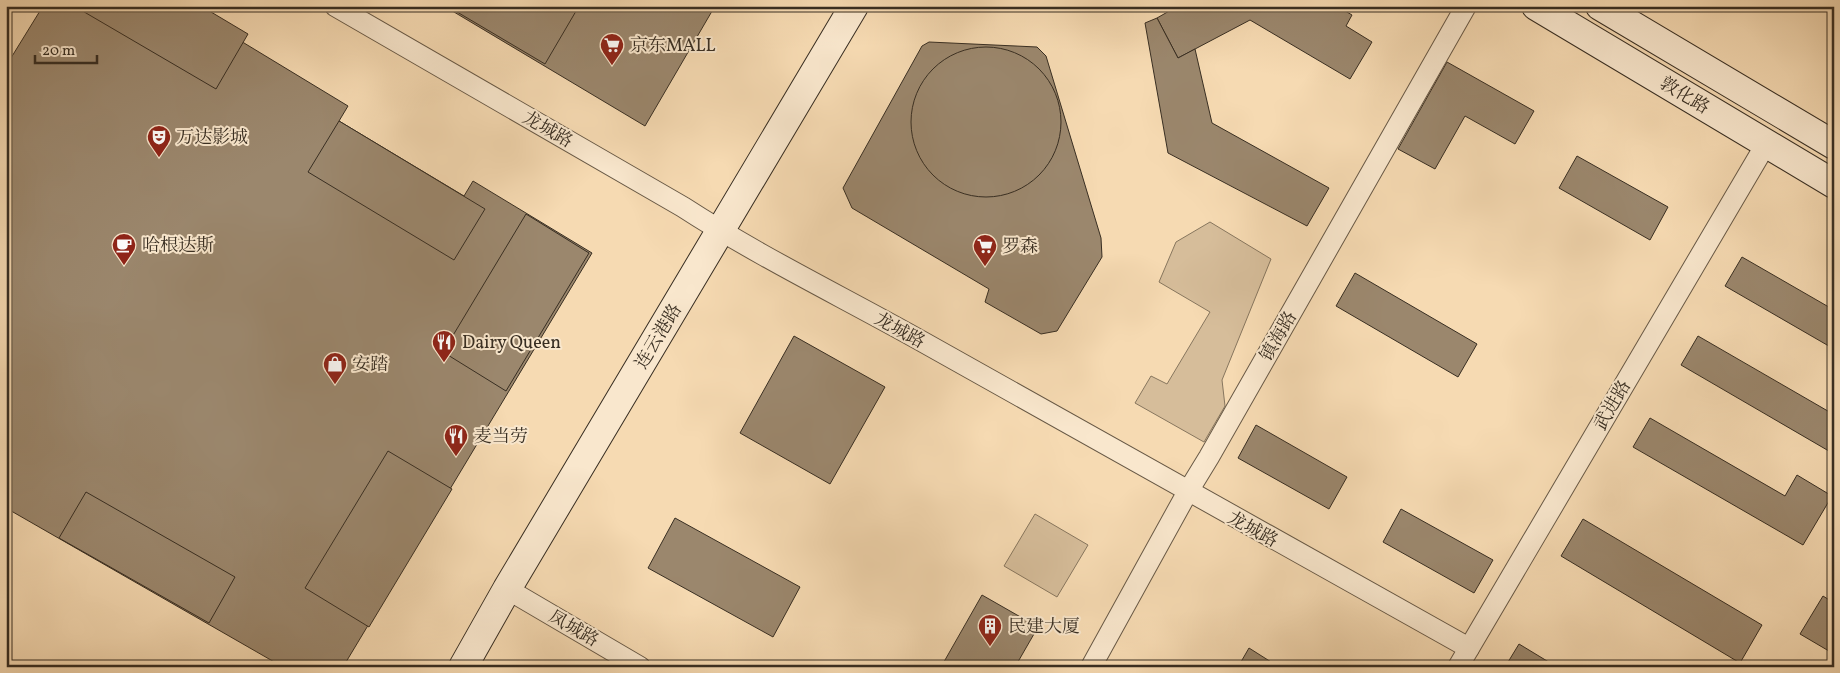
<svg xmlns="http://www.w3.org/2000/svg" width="1840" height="673" viewBox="0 0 1840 673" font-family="Vollkorn,'Noto Serif SC',serif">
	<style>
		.green { fill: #d6bd9a; stroke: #87765e }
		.building { fill: #9b876d; stroke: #382e22 }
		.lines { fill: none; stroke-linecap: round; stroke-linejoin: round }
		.street-casing { stroke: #685946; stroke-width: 22 }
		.secondary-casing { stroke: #382e22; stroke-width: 30 }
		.street { stroke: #f9e7cd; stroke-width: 20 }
		.secondary { stroke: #f9e7cd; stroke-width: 28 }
		.labels { text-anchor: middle; stroke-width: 4; stroke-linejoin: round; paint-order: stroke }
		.poi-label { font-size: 18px; fill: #382e22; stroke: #f9e7cd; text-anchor: start }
		.street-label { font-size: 18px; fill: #382e22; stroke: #f9e7cd }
	</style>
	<rect width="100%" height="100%" fill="#f6dab2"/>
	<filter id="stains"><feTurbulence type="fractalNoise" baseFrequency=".004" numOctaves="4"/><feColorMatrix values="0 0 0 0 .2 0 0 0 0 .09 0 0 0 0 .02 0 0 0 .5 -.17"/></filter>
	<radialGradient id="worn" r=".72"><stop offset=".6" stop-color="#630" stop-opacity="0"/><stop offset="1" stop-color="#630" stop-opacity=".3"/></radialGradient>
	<!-- green -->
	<g class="green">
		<path d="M 1210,222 L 1271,259 L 1222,380 L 1225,406 L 1204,442 L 1135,403 L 1151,376 L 1167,384 L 1210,312 L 1159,282 L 1176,242 Z"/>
		<path d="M 1035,514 L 1088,545 L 1057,597 L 1004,566 Z"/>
	</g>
	<!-- building -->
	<g class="building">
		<path d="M 43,6 L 183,6 L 348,106 L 339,121 L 464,196 L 473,181 L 592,253 L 343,667 L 283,667 L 6,508 L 6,66 Z"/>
		<path d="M 74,6 L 201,6 L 248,34 L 216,89 Z"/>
		<path d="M 444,6 L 715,6 L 645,126 Z"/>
		<path d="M 447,6 L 579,6 L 545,64 Z"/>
		<path d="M 1178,6 L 1292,6 L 1296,9 L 1298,6 L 1313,6 L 1320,10 L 1323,6 L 1337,6 L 1352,15 L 1346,26 L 1372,42 L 1350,79 L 1250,20 L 1178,58 L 1157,18 Z"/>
		<path d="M 1157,18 L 1178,58 L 1195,49 L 1212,123 L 1329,188 L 1307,226 L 1168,153 L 1145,23 Z"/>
		<path d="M 929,42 L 1037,47 L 1046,56 L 1101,238 L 1102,257 L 1057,331 L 1041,334 L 985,302 L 989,289 L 852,208 L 843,188 L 922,46 Z"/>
		<circle cx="986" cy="122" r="75"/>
		<path d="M 1447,62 L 1534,111 L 1515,144 L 1465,116 L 1435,169 L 1398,149 Z"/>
		<path d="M 339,121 L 485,209 L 454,260 L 308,172 Z"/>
		<path d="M 1577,156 L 1668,207 L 1650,240 L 1559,188 Z"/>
		<path d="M 526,214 L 589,253 L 506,391 L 443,352 Z"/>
		<path d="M 1742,257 L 1834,310 L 1834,349 L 1725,286 Z"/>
		<path d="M 1355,273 L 1477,344 L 1458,377 L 1336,306 Z"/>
		<path d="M 794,336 L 885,387 L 830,484 L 740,433 Z"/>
		<path d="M 1698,336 L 1833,414 L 1834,413 L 1834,454 L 1681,365 Z"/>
		<path d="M 1650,418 L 1785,496 L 1797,475 L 1832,496 L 1803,545 L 1633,447 Z"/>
		<path d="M 1256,425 L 1347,477 L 1329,509 L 1238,458 Z"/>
		<path d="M 388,451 L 452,489 L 369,627 L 305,588 Z"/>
		<path d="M 86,492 L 235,577 L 209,623 L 59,538 Z"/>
		<path d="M 1401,509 L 1493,560 L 1474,593 L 1383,542 Z"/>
		<path d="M 675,518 L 800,587 L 773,637 L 648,568 Z"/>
		<path d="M 1583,519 L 1762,625 L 1740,663 L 1561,556 Z"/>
		<path d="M 982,595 L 1038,627 L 1015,667 L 941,667 Z"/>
		<path d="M 1823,596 L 1834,603 L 1834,654 L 1800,634 Z"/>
		<path d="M 1519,644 L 1557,667 L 1505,667 Z"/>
		<path d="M 1249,648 L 1279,667 L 1238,667 Z"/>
	</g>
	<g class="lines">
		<!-- street casing -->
		<g class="street-casing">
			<g id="street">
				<path d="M 335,6 L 683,207 C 760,257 843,297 923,342 C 1104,445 1286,547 1469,648"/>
				<path d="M 507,589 L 640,667"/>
				<path d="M 1091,667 L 1187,493 L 1209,457 L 1466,6"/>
				<path d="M 1458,667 L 1766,144"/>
			</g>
		</g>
		<!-- secondary casing -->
		<g class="secondary-casing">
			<g id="secondary">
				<path d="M 1536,6 L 1834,184"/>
				<path d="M 1600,6 L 1834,145"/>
				<path d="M 463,667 L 507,589 L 854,6"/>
			</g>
		</g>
		<!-- street -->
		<use href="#street" class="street"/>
		<!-- secondary -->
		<use href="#secondary" class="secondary"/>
	</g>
	<!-- icons -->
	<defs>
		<g id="supermarket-pin" transform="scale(1.25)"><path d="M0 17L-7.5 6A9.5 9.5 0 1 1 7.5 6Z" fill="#8f2418" stroke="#f9e7cd"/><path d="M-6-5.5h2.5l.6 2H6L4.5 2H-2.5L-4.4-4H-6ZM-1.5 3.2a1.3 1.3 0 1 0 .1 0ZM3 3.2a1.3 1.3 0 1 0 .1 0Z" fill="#fff"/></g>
		<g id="theatre-pin" transform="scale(1.25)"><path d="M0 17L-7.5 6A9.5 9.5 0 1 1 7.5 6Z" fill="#8f2418" stroke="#f9e7cd"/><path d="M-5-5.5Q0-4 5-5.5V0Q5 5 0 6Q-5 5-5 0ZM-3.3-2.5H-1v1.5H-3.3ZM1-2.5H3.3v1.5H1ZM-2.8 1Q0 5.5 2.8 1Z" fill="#fff"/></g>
		<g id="cafe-pin" transform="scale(1.25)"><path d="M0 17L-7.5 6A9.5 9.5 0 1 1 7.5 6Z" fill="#8f2418" stroke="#f9e7cd"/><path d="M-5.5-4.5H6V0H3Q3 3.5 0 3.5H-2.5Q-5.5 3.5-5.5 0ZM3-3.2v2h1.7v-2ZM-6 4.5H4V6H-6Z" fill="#fff"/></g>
		<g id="restaurant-pin" transform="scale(1.25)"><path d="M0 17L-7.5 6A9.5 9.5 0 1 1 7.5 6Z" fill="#8f2418" stroke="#f9e7cd"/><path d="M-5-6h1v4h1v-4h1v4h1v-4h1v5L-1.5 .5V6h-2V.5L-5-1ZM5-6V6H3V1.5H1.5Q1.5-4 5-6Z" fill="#fff"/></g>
		<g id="shop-pin" transform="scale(1.25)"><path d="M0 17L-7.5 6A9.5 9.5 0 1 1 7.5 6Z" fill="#8f2418" stroke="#f9e7cd"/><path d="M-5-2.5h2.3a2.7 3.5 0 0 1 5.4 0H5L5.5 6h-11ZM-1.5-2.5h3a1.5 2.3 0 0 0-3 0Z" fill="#fff"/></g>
		<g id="building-pin" transform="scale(1.25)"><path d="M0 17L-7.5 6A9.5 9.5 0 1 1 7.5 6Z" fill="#8f2418" stroke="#f9e7cd"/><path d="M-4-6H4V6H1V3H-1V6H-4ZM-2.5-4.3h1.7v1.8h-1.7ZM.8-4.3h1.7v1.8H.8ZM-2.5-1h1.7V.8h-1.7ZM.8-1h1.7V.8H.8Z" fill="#fff"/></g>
	</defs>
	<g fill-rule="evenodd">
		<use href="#supermarket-pin" x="612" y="45"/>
		<use href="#theatre-pin" x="159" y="137"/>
		<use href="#cafe-pin" x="124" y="245"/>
		<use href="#supermarket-pin" x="985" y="246"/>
		<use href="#restaurant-pin" x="444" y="342"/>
		<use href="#shop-pin" x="335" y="364"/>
		<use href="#restaurant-pin" x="456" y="436"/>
		<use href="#building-pin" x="990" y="626"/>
	</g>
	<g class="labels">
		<!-- poi labels -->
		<g class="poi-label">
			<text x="630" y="51">京东MALL</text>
			<text x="176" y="143">万达影城</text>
			<text x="142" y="251">哈根达斯</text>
			<text x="1002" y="252">罗森</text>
			<text x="462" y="348">Dairy Queen</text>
			<text x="352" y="370">安踏</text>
			<text x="474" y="442">麦当劳</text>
			<text x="1008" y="632">民建大厦</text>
		</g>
		<!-- street labels -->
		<g class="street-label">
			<text transform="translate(1685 95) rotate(31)" y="6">敦化路</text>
			<text transform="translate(548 129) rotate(30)" y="6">龙城路</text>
			<text transform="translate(900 330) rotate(29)" y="6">龙城路</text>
			<text transform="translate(658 336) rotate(-59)" y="6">连云港路</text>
			<text transform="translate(1278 336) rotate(-60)" y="6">镇海路</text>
			<text transform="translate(1612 405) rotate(-60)" y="6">武进路</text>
			<text transform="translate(1253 529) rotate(29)" y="6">龙城路</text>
			<text transform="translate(574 628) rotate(30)" y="6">凤城路</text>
		</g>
	</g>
	<!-- margin -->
	<rect width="1840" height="673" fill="none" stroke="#f6dab2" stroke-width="25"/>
	<rect x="8" y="8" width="1825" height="658" fill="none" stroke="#382e22" stroke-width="2.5"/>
	<rect x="12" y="12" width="1815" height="648" fill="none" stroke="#382e22"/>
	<!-- scale -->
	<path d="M35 55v8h62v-8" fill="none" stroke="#382e22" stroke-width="2.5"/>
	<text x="42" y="55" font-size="15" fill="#382e22" stroke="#f9e7cd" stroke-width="4" paint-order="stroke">20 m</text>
	<rect width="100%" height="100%" filter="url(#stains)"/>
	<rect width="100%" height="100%" fill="url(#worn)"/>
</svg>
